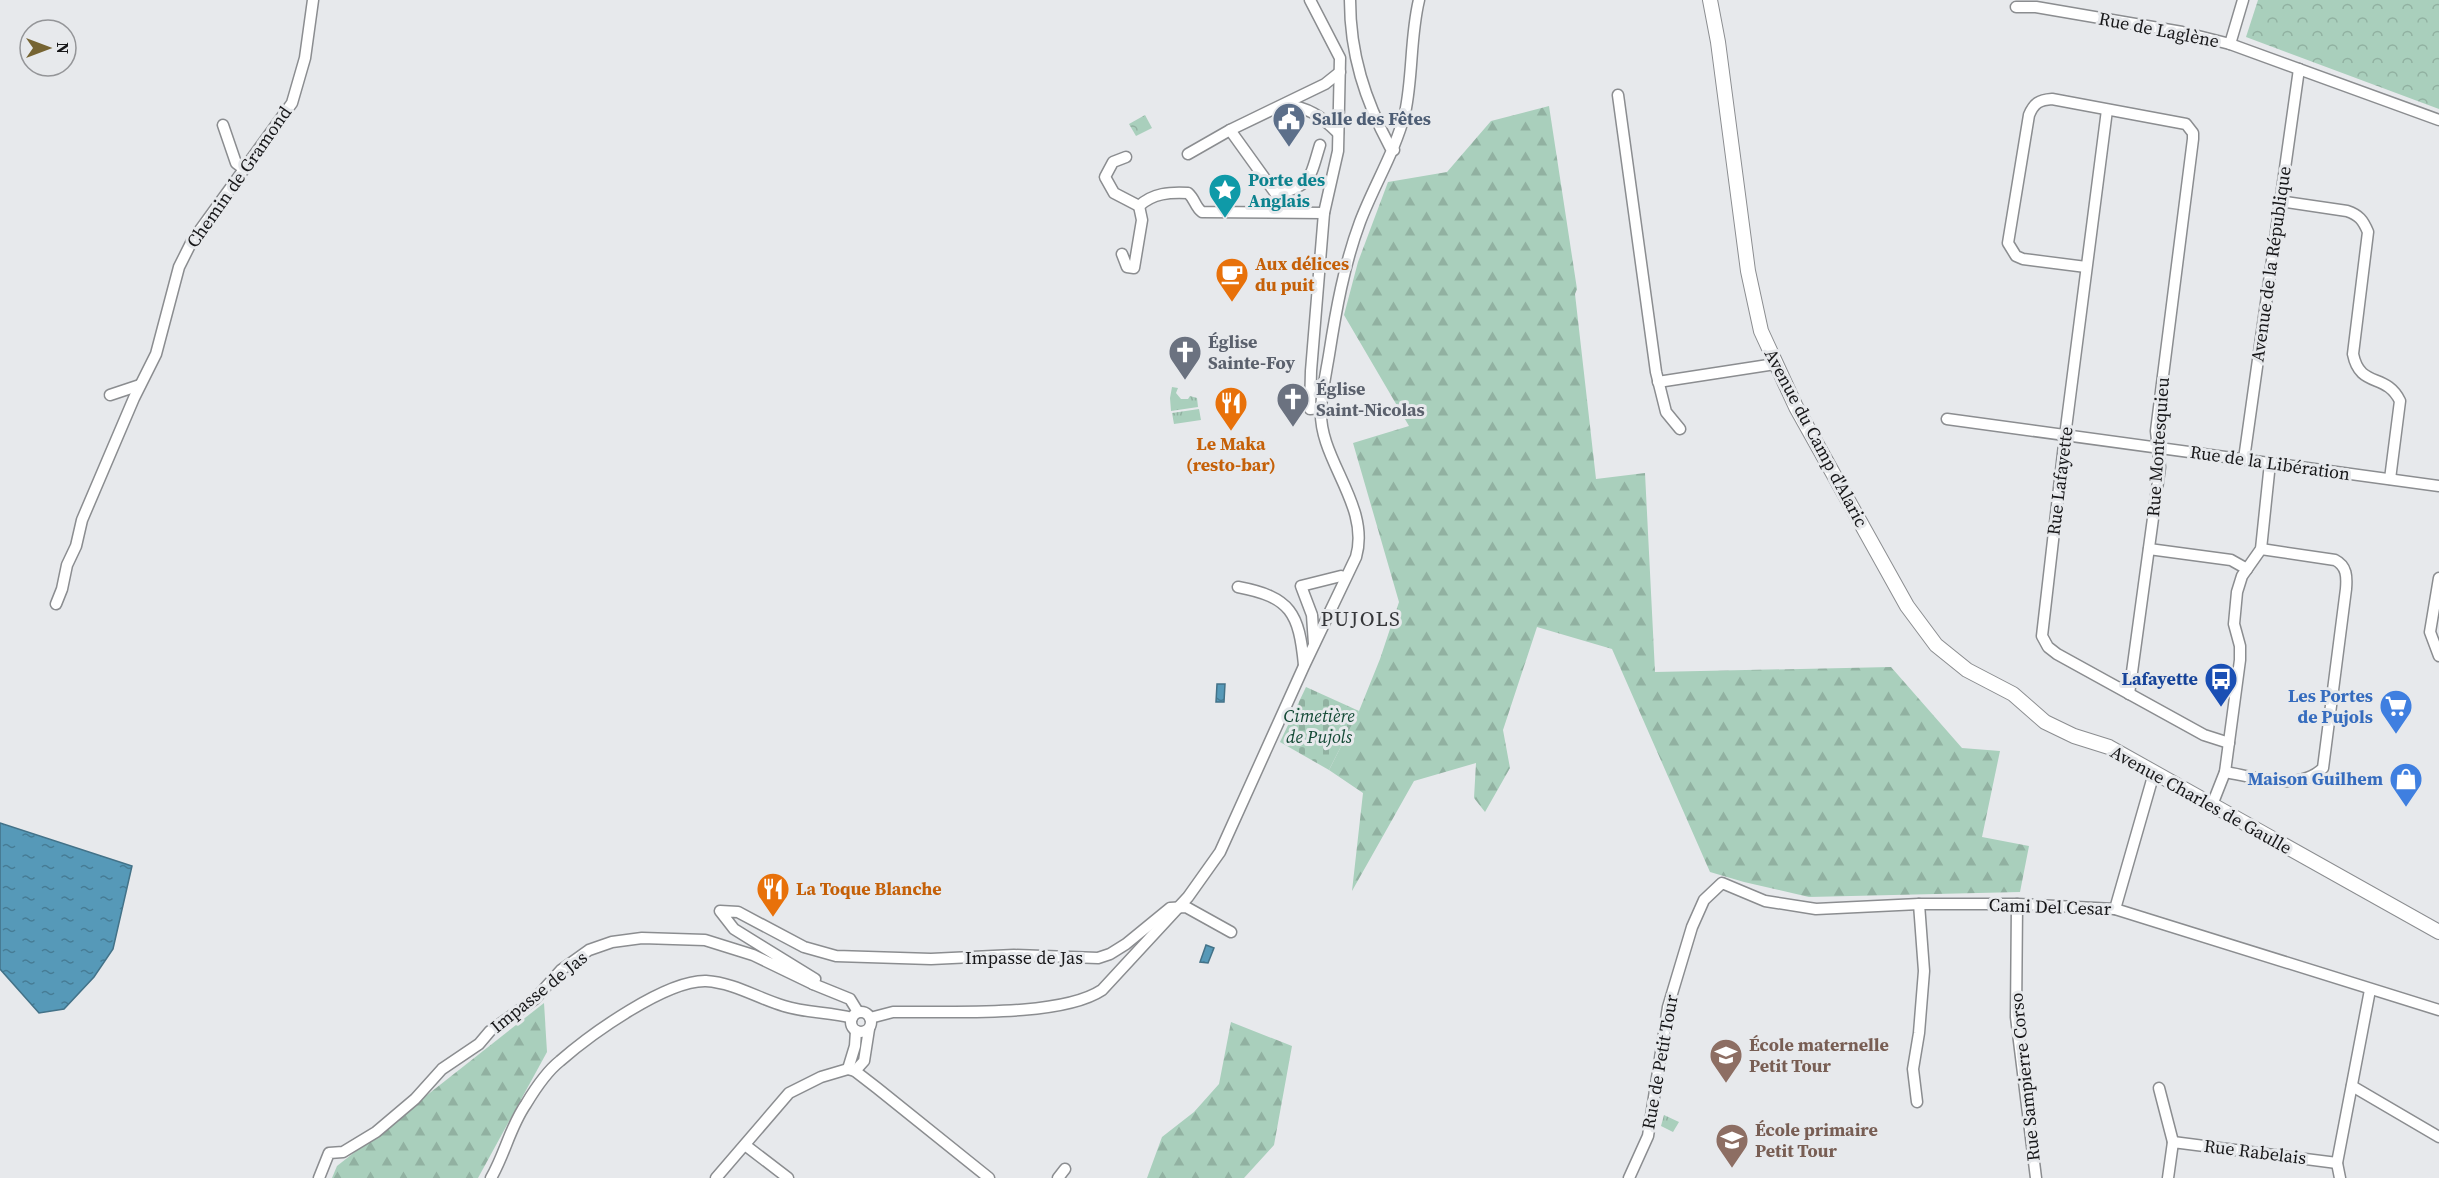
<svg xmlns="http://www.w3.org/2000/svg" width="2439" height="1178" viewBox="0 0 2439 1178" font-family="'Source Serif 4',serif">
	<style>
		.grass { fill: url(#grass-tufts) }
		.forest { fill: url(#forest-firs) }
		.cemetery { fill: url(#cemetery-stones) }
		.park { fill: url(#park-crowns) }
		.water { fill: url(#water-ripples); stroke: #437288; stroke-width: 1.5 }
		.lines { fill: none; stroke-linecap: round; stroke-linejoin: round }
		.street-casing { stroke: #8b8d90; stroke-width: 13 }
		.secondary-casing { stroke: #8b8d90; stroke-width: 16 }
		.street { stroke: #fff; stroke-width: 10 }
		.secondary { stroke: #fff; stroke-width: 14 }
		.labels { text-anchor: middle; stroke-width: 6; stroke-linejoin: round; paint-order: stroke }
		.street-label { font-size: 18px; fill: #171719; stroke: #e7e9ec }
		.service-label { font-size: 18px; font-weight: bold; fill: #4e5e75; stroke: #e7e9ec; text-anchor: start }
		.culture-label { font-size: 18px; font-weight: bold; fill: #0d838f; stroke: #e7e9ec; text-anchor: start }
		.food-label { font-size: 18px; font-weight: bold; fill: #c56008; stroke: #e7e9ec; text-anchor: start }
		.worship-label { font-size: 18px; font-weight: bold; fill: #5b616d; stroke: #e7e9ec; text-anchor: start }
		.transit-label { font-size: 18px; font-weight: bold; fill: #164399; stroke: #e7e9ec; text-anchor: end }
		.shop-label { font-size: 18px; font-weight: bold; fill: #366cbe; stroke: #e7e9ec; text-anchor: end }
		.park-label { font-size: 18px; font-style: italic; fill: #134935; stroke: #e7e9ec }
		.education-label { font-size: 18px; font-weight: bold; fill: #785e54; stroke: #e7e9ec; text-anchor: start }
		.quarter-label { font-size: 21px; letter-spacing: 1.5px; fill: #353639; stroke: #e7e9ec }
	</style>
	<defs>
		<pattern id="grass-tufts" width="24" height="20" patternUnits="userSpaceOnUse" patternTransform="scale(1.5)"><rect width="24" height="20" fill="#a9cfbc"/><path d="M3 7l-1-3M5 7V3M7 7l1-3M15 17l-1-3M17 17v-4M19 17l1-3" fill="none" stroke="#91b1a1"/></pattern>
		<pattern id="forest-firs" width="22" height="20" patternUnits="userSpaceOnUse" patternTransform="scale(1.5)"><rect width="22" height="20" fill="#a9cfbc"/><path d="M5 1l3.5 6h-7zM16 11l3.5 6h-7z" fill="#91b1a1"/></pattern>
		<pattern id="cemetery-stones" width="16" height="16" patternUnits="userSpaceOnUse" patternTransform="scale(1.5)"><rect width="16" height="16" fill="#a9cfbc"/><path d="M2 7V4a2 2 0 0 1 4 0v3zM10 15v-3a2 2 0 0 1 4 0v3z" fill="#91b1a1"/></pattern>
		<pattern id="park-crowns" width="20" height="18" patternUnits="userSpaceOnUse" patternTransform="scale(1.5)"><rect width="20" height="18" fill="#a9cfbc"/><path d="M2 6a3 3 0 1 1 6 0M12 15a3 3 0 1 1 6 0" fill="none" stroke="#91b1a1"/></pattern>
		<pattern id="water-ripples" width="26" height="14" patternUnits="userSpaceOnUse" patternTransform="scale(1.5)"><rect width="26" height="14" fill="#5699b8"/><path d="M2 4q2-2 4 0t4 0M15 11q2-2 4 0t4 0" fill="none" stroke="#467c95"/></pattern>
	</defs>
	<rect width="100%" height="100%" fill="#e7e9ec"/>
	<!-- grass -->
	<g class="grass">
		<path d="M 1172,387 L 1178,388 L 1176,393 L 1181,399 L 1188,399 L 1190,396 L 1197,398 L 1198,407 L 1171,411 L 1170,398 Z"/>
		<path d="M 1199,409 L 1201,420 L 1174,424 L 1172,413 Z"/>
		<path d="M 1664,1115 L 1679,1122 L 1673,1132 L 1661,1126 Z"/>
	</g>
	<!-- forest -->
	<g class="forest">
		<path d="M 1549,106 L 1577,289 L 1575,294 L 1596,479 L 1645,473 L 1655,672 L 1891,667 L 1962,748 L 2000,751 L 1982,837 L 2029,846 L 2020,892 L 1809,897 L 1744,882 L 1710,872 L 1612,649 L 1537,627 L 1503,730 L 1510,768 L 1485,812 L 1474,798 L 1476,763 L 1414,781 L 1352,891 L 1363,793 L 1329,770 L 1359,711 L 1380,659 L 1399,602 L 1353,443 L 1409,426 L 1344,315 L 1358,262 L 1388,182 L 1447,172 L 1491,121 Z"/>
		<path d="M 544,1003 L 547,1052 L 478,1178 L 332,1178 L 337,1166 Z"/>
		<path d="M 1231,1022 L 1292,1046 L 1274,1145 L 1244,1178 L 1147,1178 L 1162,1137 L 1194,1112 L 1219,1084 Z"/>
	</g>
	<!-- cemetery -->
	<path class="cemetery" d="M 1306,687 L 1359,711 L 1329,770 L 1280,742 Z"/>
	<!-- park -->
	<g class="park">
		<path d="M 2258,0 L 2439,0 L 2439,109 L 2246,37 Z"/>
		<path d="M 1145,115 L 1152,128 L 1136,136 L 1129,124 Z"/>
	</g>
	<!-- water -->
	<g class="water">
		<path d="M 1217,684 L 1225,684 L 1224,702 L 1216,702 Z"/>
		<path d="M 0,823 L 132,866 L 113,949 L 94,977 L 64,1009 L 39,1013 L 0,969 Z"/>
		<path d="M 1206,945 L 1214,948 L 1208,963 L 1200,962 Z"/>
	</g>
	<g class="lines">
		<!-- street casing -->
		<g class="street-casing">
			<g id="street">
				<path d="M 1310,0 L 1340,58 L 1338,151 L 1324,213 L 1311,371 L 1310,409 L 1321,408"/>
				<path d="M 1350,0 C 1350,54 1365,100 1390,147 L 1394,150"/>
				<path d="M 2016,7 L 2036,7 L 2182,32 L 2230,44 L 2439,120"/>
				<path d="M 2230,44 L 2243,0"/>
				<path d="M 1618,95 L 1656,372 L 1666,412 L 1680,429"/>
				<path d="M 1285,105 C 1308,107 1321,116 1338,133"/>
				<path d="M 2107,110 L 2065,436 L 2042,636 L 2048,647 L 2057,654 L 2204,735 L 2229,743"/>
				<path d="M 223,125 L 236,163 L 244,169"/>
				<path d="M 1230,130 L 1276,194 C 1312,186 1310,177 1320,145"/>
				<path d="M 1188,154 L 1230,130 L 1325,84 L 1340,72"/>
				<path d="M 1126,157 L 1113,162 L 1105,177 L 1114,193 L 1139,206"/>
				<path d="M 2279,201 L 2347,211 C 2359,215 2363,220 2368,232 L 2353,354 C 2360,389 2386,372 2400,401 L 2390,479"/>
				<path d="M 1139,206 C 1153,193 1170,192 1188,193 C 1195,199 1195,207 1202,212 L 1324,213"/>
				<path d="M 1122,254 L 1127,267 L 1134,268 L 1142,220 L 1139,206"/>
				<path d="M 2086,267 L 2023,259 L 2016,256 L 2008,243 L 2029,115 C 2034,103 2039,100 2052,99 L 2186,124 L 2193,133 L 2193,139 L 2156,431 L 2160,467 L 2129,694"/>
				<path d="M 1658,382 L 1775,364"/>
				<path d="M 110,395 L 140,385"/>
				<path d="M 1947,419 L 2439,486"/>
				<path d="M 2244,459 L 2299,69"/>
				<path d="M 2149,549 L 2231,560 L 2247,569"/>
				<path d="M 2439,578 L 2430,632 L 2439,656"/>
				<path d="M 1238,587 C 1291,597 1299,613 1304,665"/>
				<path d="M 56,604 L 62,589 L 67,565 L 76,546 L 82,520 L 134,398 L 156,354 L 179,267 L 192,241 L 292,103 L 305,58 L 313,0"/>
				<path d="M 1314,644 L 1312,615 L 1301,586 L 1341,576 L 1345,578"/>
				<path d="M 2225,772 C 2255,777 2299,792 2323,768 L 2346,589 C 2347,577 2347,566 2335,560 L 2261,549"/>
				<path d="M 2212,805 L 2225,772 L 2240,660 L 2240,646 L 2234,624 L 2237,592 L 2242,576 L 2261,549 L 2270,463"/>
				<path d="M 2017,904 L 2016,1017 L 2036,1178"/>
				<path d="M 2115,909 L 2154,773"/>
				<path d="M 813,984 L 850,999 L 858,1012"/>
				<circle cx="861" cy="1022" r="10"/>
				<path d="M 870,1018 L 893,1012 C 945,1011 1060,1018 1102,990 L 1188,897 L 1220,852 L 1304,666 L 1356,557 C 1371,505 1318,459 1321,409 C 1322,391 1326,373 1329,355 C 1336,310 1344,265 1360,222 C 1374,185 1395,152 1405,113 C 1413,76 1410,37 1419,0"/>
				<path d="M 848,1069 L 855,1071 L 877,1088 L 989,1178"/>
				<path d="M 848,1069 L 855,1046 L 856,1031"/>
				<path d="M 855,1071 L 864,1061 L 869,1029"/>
				<path d="M 2352,1086 L 2439,1137"/>
				<path d="M 2159,1088 L 2173,1142"/>
				<path d="M 1917,1102 L 1913,1069 L 1919,1033 L 1924,971 L 1919,904"/>
				<path d="M 745,1145 L 788,1178"/>
				<path d="M 319,1178 L 329,1153 L 343,1152 L 376,1132 L 415,1099 L 442,1069 L 479,1044 L 490,1031 L 535,999 L 561,970 L 589,950 L 612,942 L 642,938 L 705,940 L 753,955 L 813,984 L 815,979 L 734,929 L 720,911 L 738,912 L 804,947 L 836,956 L 931,959 L 1014,955 L 1098,958 L 1110,954 L 1126,944 L 1170,908 L 1186,907 L 1231,932"/>
				<path d="M 491,1178 C 505,1154 510,1127 526,1104 C 535,1089 546,1072 560,1061 C 591,1034 666,980 706,981 C 735,983 757,998 784,1006 C 806,1013 830,1012 852,1018"/>
				<path d="M 716,1178 L 789,1093 L 821,1077 L 848,1069"/>
				<path d="M 1058,1178 L 1065,1169"/>
				<path d="M 1629,1178 L 1648,1136 L 1668,1007 L 1692,927 L 1704,900 L 1722,883 L 1765,901 L 1816,909 L 1919,904 L 2017,904 L 2115,909 L 2439,1010"/>
				<path d="M 2168,1178 L 2173,1142 L 2337,1163"/>
				<path d="M 2340,1178 L 2337,1163 L 2370,990"/>
			</g>
		</g>
		<!-- secondary casing -->
		<g class="secondary-casing">
			<path id="secondary" d="M 1710,0 L 1718,42 L 1748,271 L 1761,331 L 1796,407 L 1907,606 L 1936,645 L 1967,670 L 2013,694 L 2045,722 L 2074,736 L 2109,747 L 2439,932"/>
		</g>
		<!-- street -->
		<use href="#street" class="street"/>
		<!-- secondary -->
		<use href="#secondary" class="secondary"/>
	</g>
	<!-- icons -->
	<defs>
		<g id="civic-pin" transform="scale(1.725)"><path d="M0 17L-7.5 6A9.5 9.5 0 1 1 7.5 6Z" fill="#5c6f8a" stroke="#e7e9ec"/><path d="M-.6-6.5H3V-4.5H.6V-3L4-1V1h2V6H-6V1h2V-1L-.6-3ZM-1.2 2.5V6h2.4V2.5Z" fill="#fff"/></g>
		<g id="sight-pin" transform="scale(1.725)"><path d="M0 17L-7.5 6A9.5 9.5 0 1 1 7.5 6Z" fill="#0f9aa8" stroke="#e7e9ec"/><path d="M0-6L1.8-2.2L6-1.7L2.9 1.2L3.7 5.4L0 3.3L-3.7 5.4L-2.9 1.2L-6-1.7L-1.8-2.2Z" fill="#fff"/></g>
		<g id="cafe-pin" transform="scale(1.725)"><path d="M0 17L-7.5 6A9.5 9.5 0 1 1 7.5 6Z" fill="#e8710a" stroke="#e7e9ec"/><path d="M-5.5-4.5H6V0H3Q3 3.5 0 3.5H-2.5Q-5.5 3.5-5.5 0ZM3-3.2v2h1.7v-2ZM-6 4.5H4V6H-6Z" fill="#fff"/></g>
		<g id="church-pin" transform="scale(1.725)"><path d="M0 17L-7.5 6A9.5 9.5 0 1 1 7.5 6Z" fill="#6b7280" stroke="#e7e9ec"/><path d="M-1.2-6h2.4v3.5h3.3v2.4h-3.3V6h-2.4V-.1h-3.3v-2.4h3.3Z" fill="#fff"/></g>
		<g id="restaurant-pin" transform="scale(1.725)"><path d="M0 17L-7.5 6A9.5 9.5 0 1 1 7.5 6Z" fill="#e8710a" stroke="#e7e9ec"/><path d="M-5-6h1v4h1v-4h1v4h1v-4h1v5L-1.5 .5V6h-2V.5L-5-1ZM5-6V6H3V1.5H1.5Q1.5-4 5-6Z" fill="#fff"/></g>
		<g id="bus-pin" transform="scale(1.725)"><path d="M0 17L-7.5 6A9.5 9.5 0 1 1 7.5 6Z" fill="#1a4fb4" stroke="#e7e9ec"/><path d="M-5-6H5V4H4V6H2V4H-2V6H-4V4H-5ZM-3.5-4V0h7V-4ZM-3.5 1.2v1.5H-2V1.2ZM2 1.2v1.5H3.5V1.2Z" fill="#fff"/></g>
		<g id="supermarket-pin" transform="scale(1.725)"><path d="M0 17L-7.5 6A9.5 9.5 0 1 1 7.5 6Z" fill="#3f7fe0" stroke="#e7e9ec"/><path d="M-6-5.5h2.5l.6 2H6L4.5 2H-2.5L-4.4-4H-6ZM-1.5 3.2a1.3 1.3 0 1 0 .1 0ZM3 3.2a1.3 1.3 0 1 0 .1 0Z" fill="#fff"/></g>
		<g id="shop-pin" transform="scale(1.725)"><path d="M0 17L-7.5 6A9.5 9.5 0 1 1 7.5 6Z" fill="#3f7fe0" stroke="#e7e9ec"/><path d="M-5-2.5h2.3a2.7 3.5 0 0 1 5.4 0H5L5.5 6h-11ZM-1.5-2.5h3a1.5 2.3 0 0 0-3 0Z" fill="#fff"/></g>
		<g id="school-pin" transform="scale(1.725)"><path d="M0 17L-7.5 6A9.5 9.5 0 1 1 7.5 6Z" fill="#8d6e63" stroke="#e7e9ec"/><path d="M0-5L7-2L0 1L-7-2ZM-4 1L0 2.5L4 1V4Q0 6-4 4Z" fill="#fff"/></g>
	</defs>
	<g fill-rule="evenodd">
		<use href="#civic-pin" x="1289" y="119"/>
		<use href="#sight-pin" x="1225" y="190"/>
		<use href="#cafe-pin" x="1232" y="274"/>
		<use href="#church-pin" x="1185" y="352"/>
		<use href="#church-pin" x="1293" y="399"/>
		<use href="#restaurant-pin" x="1231" y="403"/>
		<use href="#bus-pin" x="2221" y="679"/>
		<use href="#supermarket-pin" x="2396" y="706"/>
		<use href="#shop-pin" x="2406" y="779"/>
		<use href="#restaurant-pin" x="773" y="889"/>
		<use href="#school-pin" x="1726" y="1055"/>
		<use href="#school-pin" x="1732" y="1140"/>
	</g>
	<g class="labels">
		<!-- street labels -->
		<g class="street-label">
			<text transform="translate(2159 30) rotate(11)" y="6">Rue de Laglène</text>
			<text transform="translate(239 177) rotate(-55)" y="6">Chemin de Gramond</text>
			<text transform="translate(2271 264) rotate(-82)" y="6">Avenue de la République</text>
			<text transform="translate(1816 438) rotate(62)" y="6">Avenue du Camp d'Alaric</text>
			<text transform="translate(2158 447) rotate(-86)" y="6">Rue Montesquieu</text>
			<text transform="translate(2270 463) rotate(8)" y="6">Rue de la Libération</text>
			<text transform="translate(2060 481) rotate(-83)" y="6">Rue Lafayette</text>
			<text transform="translate(2201 800) rotate(29)" y="6">Avenue Charles de Gaulle</text>
			<text transform="translate(2050 907) rotate(2)" y="6">Cami Del Cesar</text>
			<text x="1024" y="964">Impasse de Jas</text>
			<text transform="translate(539 992) rotate(-39)" y="6">Impasse de Jas</text>
			<text transform="translate(1660 1062) rotate(-80)" y="6">Rue de Petit Tour</text>
			<text transform="translate(2025 1077) rotate(-96)" y="6">Rue Sampierre Corso</text>
			<text transform="translate(2255 1152) rotate(7)" y="6">Rue Rabelais</text>
		</g>
		<!-- service labels -->
		<g class="service-label">
			<text x="1312" y="125">Salle des Fêtes</text>
		</g>
		<!-- culture labels -->
		<g class="culture-label">
			<text x="1248" y="186">Porte des<tspan x="1248" dy="21">Anglais</tspan></text>
		</g>
		<!-- food labels -->
		<g class="food-label">
			<text x="1255" y="270">Aux délices<tspan x="1255" dy="21">du puit</tspan></text>
			<text x="1231" y="450" text-anchor="middle">Le Maka<tspan x="1231" dy="21">(resto-bar)</tspan></text>
			<text x="796" y="895">La Toque Blanche</text>
		</g>
		<!-- worship labels -->
		<g class="worship-label">
			<text x="1208" y="348">Église<tspan x="1208" dy="21">Sainte-Foy</tspan></text>
			<text x="1316" y="395">Église<tspan x="1316" dy="21">Saint-Nicolas</tspan></text>
		</g>
		<!-- transit labels -->
		<g class="transit-label">
			<text x="2198" y="685">Lafayette</text>
		</g>
		<!-- shop labels -->
		<g class="shop-label">
			<text x="2373" y="702">Les Portes<tspan x="2373" dy="21">de Pujols</tspan></text>
			<text x="2383" y="785">Maison Guilhem</text>
		</g>
		<!-- park labels -->
		<g class="park-label">
			<text x="1319" y="722">Cimetière<tspan x="1319" dy="21">de Pujols</tspan></text>
		</g>
		<!-- education labels -->
		<g class="education-label">
			<text x="1749" y="1051">École maternelle<tspan x="1749" dy="21">Petit Tour</tspan></text>
			<text x="1755" y="1136">École primaire<tspan x="1755" dy="21">Petit Tour</tspan></text>
		</g>
		<!-- quarter labels -->
		<g class="quarter-label">
			<text x="1361" y="626">PUJOLS</text>
		</g>
	</g>
	<!-- north arrow -->
	<g transform="translate(48 48) rotate(90)"><circle r="28" fill="#e7e9ec" stroke="#949598" stroke-width="1.5"/>
	<path d="M0-4.5L10 22L0 15L-10 22Z" fill="#766432"/>
	<text y="-9" font-size="16" font-weight="bold" text-anchor="middle" fill="#171719">N</text>
	</g>
</svg>
